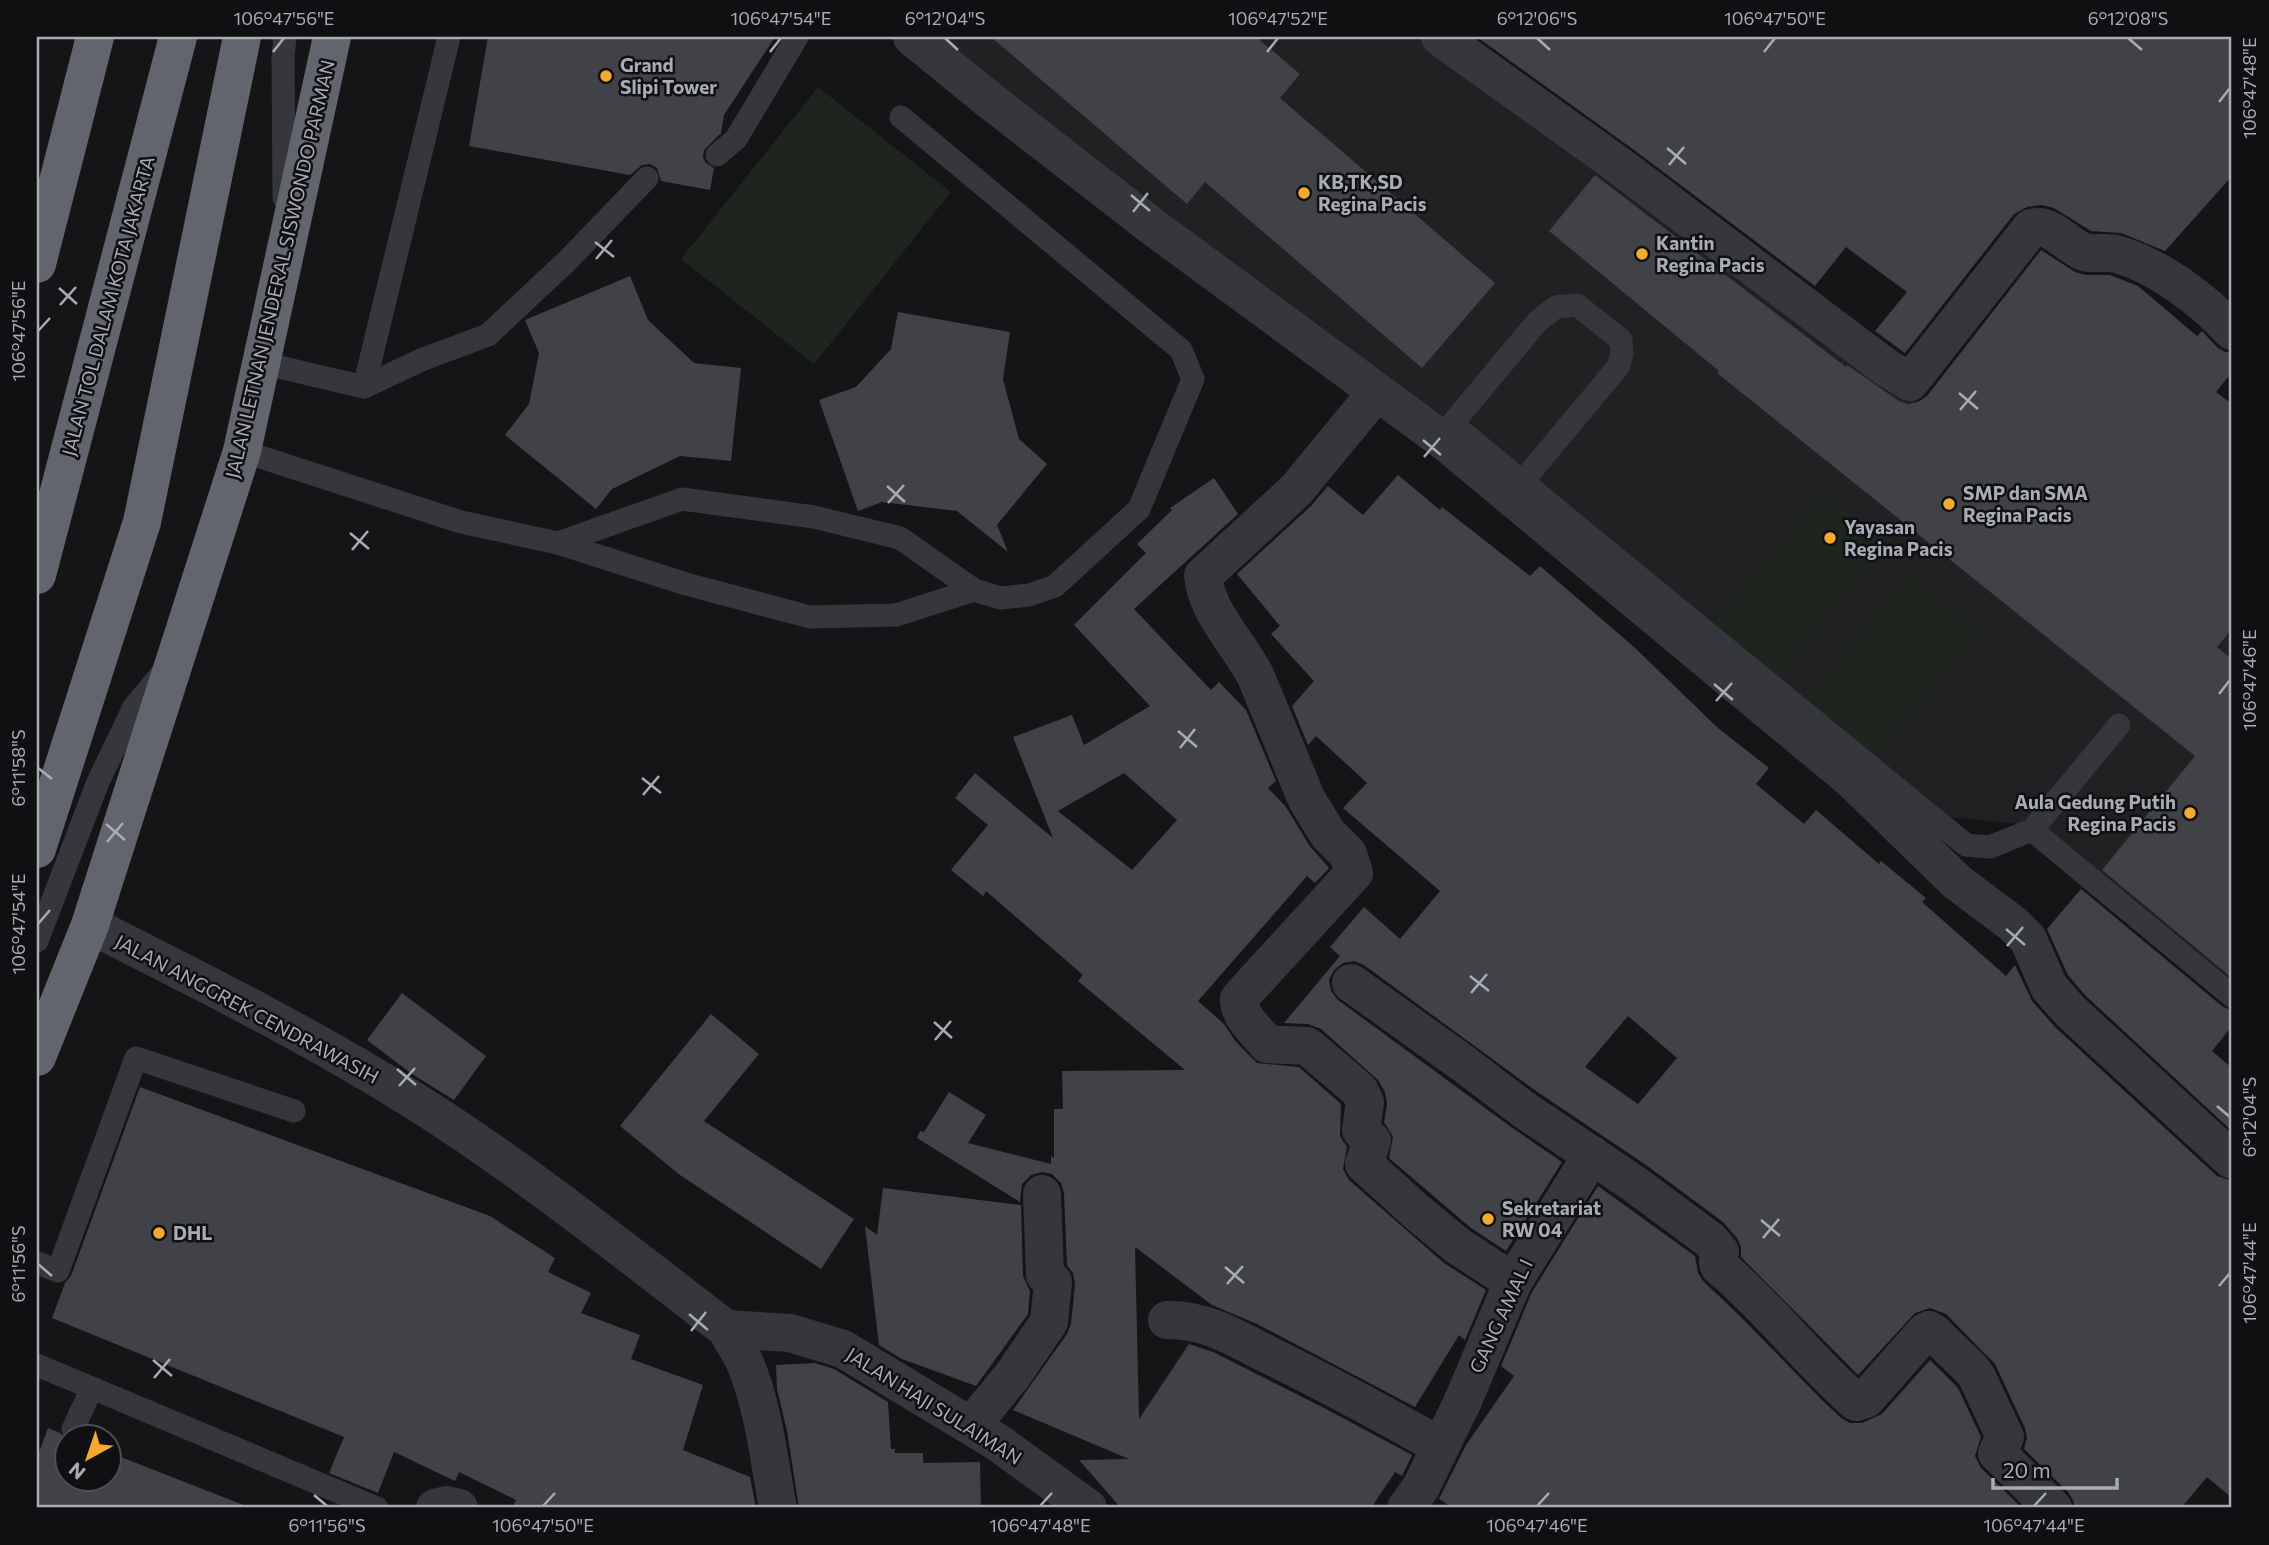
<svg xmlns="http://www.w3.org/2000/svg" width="2269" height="1545" viewBox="0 0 2269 1545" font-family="Commissioner,sans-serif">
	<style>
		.built { fill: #212124 }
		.green { fill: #1d251e }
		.building { fill: #414247; fill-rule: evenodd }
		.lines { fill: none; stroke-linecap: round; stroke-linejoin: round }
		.lane { stroke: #36373c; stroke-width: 23 }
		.street { stroke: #36373c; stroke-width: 38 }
		.highway { stroke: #62656d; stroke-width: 38 }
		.ticks { fill: none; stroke: #a7acb7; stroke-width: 2.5 }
		.poi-dot { fill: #f4a92f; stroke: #101012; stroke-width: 2.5 }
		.labels { text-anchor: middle; stroke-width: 5; stroke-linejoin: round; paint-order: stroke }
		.poi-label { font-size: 19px; font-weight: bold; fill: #a7acb7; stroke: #101012; text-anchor: start }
		.street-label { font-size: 19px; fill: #a7acb7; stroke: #101012 }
		.neatline { fill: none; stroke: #a7acb7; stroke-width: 2.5 }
		.ticks-label { font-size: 18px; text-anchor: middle; fill: #a7acb7 }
	</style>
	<rect width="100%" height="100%" fill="#151517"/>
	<!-- built -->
	<path class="built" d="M 920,37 L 1431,37 L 1783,294 L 2168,601 L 2232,638 L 2232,1006 L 2018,824 L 1941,816 Z"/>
	<!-- green -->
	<g class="green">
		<path d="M 818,87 L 951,192 L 814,364 L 681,259 Z"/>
		<path d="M 1823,492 L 1888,545 L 1777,679 L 1712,625 Z"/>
		<path d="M 1908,573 L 1979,632 L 1870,764 L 1799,705 Z"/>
	</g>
	<!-- building -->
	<g class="building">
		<path d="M 488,37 L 775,37 L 724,115 L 721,133 L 704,150 L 703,157 L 706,163 L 714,168 L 710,190 L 661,181 L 657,168 L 650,164 L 642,165 L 630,175 L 469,146 Z"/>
		<path d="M 991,37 L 1256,37 L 1300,74 L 1280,98 L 1495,283 L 1422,368 L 1205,182 L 1187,204 Z"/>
		<path d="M 1477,37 L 2232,37 L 2232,176 L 2165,251 L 2121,233 L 2091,231 L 2054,208 L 2042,205 L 2027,207 L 2014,214 L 1905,353 L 1875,331 L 1907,292 L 1846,247 L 1815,286 L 1634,150 Z"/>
		<path d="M 1595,175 L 1846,367 L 1847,365 L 1899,401 L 1908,404 L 1918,402 L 1927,396 L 2041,250 L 2075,272 L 2086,275 L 2110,275 L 2138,286 L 2197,336 L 2202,331 L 2217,347 L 2225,352 L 2232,352 L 2232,372 L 2216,392 L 2232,404 L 2232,629 L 2217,647 L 2232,659 L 2232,978 L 2102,870 L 2195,756 L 1717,373 L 1719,371 L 1549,231 Z"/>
		<path d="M 630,276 L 648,320 L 694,363 L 741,368 L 731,461 L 680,456 L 612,489 L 596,509 L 505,435 L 529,404 L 539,353 L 525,320 Z"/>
		<path d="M 898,312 L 1010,332 L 1003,379 L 1019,439 L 1047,464 L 997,525 L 1008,552 L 957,511 L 882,502 L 858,511 L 819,400 L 856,387 L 891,349 Z"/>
		<path d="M 1398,475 L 1440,510 L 1442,507 L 1530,576 L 1540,566 L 1634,647 L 1718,728 L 1769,768 L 1756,784 L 1804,824 L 1816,810 L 1879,864 L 1881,861 L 1926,898 L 1922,902 L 2006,976 L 2015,965 L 2032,1001 L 2055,1027 L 2217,1176 L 2232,1181 L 2232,1498 L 2207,1477 L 2181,1508 L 2074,1508 L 2074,1502 L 2068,1492 L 2024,1449 L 2027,1438 L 2025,1428 L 1995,1364 L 1946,1314 L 1930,1308 L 1915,1313 L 1858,1375 L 1741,1257 L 1741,1247 L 1737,1238 L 1723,1222 L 1646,1165 L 1536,1091 L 1364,965 L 1354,961 L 1343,963 L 1334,970 L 1329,980 L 1331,991 L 1338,1000 L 1511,1127 L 1562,1162 L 1506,1251 L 1471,1228 L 1389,1158 L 1393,1137 L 1384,1122 L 1387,1104 L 1385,1092 L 1378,1080 L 1321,1029 L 1308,1024 L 1284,1023 L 1340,956 L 1330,947 L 1364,907 L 1400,939 L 1440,891 L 1343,808 L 1367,783 L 1316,736 L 1308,745 L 1292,706 L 1314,681 L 1271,634 L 1280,626 L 1237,574 L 1311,506 L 1328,486 L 1363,515 ZM 1628,1016 L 1677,1058 L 1638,1104 L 1585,1067 Z"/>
		<path d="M 1214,478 L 1238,514 L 1134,609 L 1211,690 L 1219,682 L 1246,710 L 1276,781 L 1268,788 L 1286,807 L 1309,845 L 1329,868 L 1315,883 L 1307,876 L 1198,1001 L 1224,1024 L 1236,1042 L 1257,1063 L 1299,1067 L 1341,1104 L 1340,1136 L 1347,1147 L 1343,1169 L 1349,1180 L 1444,1263 L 1486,1290 L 1465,1340 L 1459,1335 L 1415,1407 L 1257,1324 L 1212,1305 L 1135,1247 L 1139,1419 L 1189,1344 L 1213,1352 L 1326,1409 L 1412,1455 L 1402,1476 L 1395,1472 L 1371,1508 L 1121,1508 L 1079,1460 L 1129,1459 L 1013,1410 L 1067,1334 L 1071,1324 L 1075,1284 L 1073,1273 L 1067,1265 L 1064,1193 L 1061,1183 L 1052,1174 L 1042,1172 L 1031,1175 L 1022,1184 L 1020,1202 L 917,1138 L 920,1131 L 924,1132 L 949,1092 L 986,1115 L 968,1143 L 1051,1164 L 1051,1156 L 1054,1158 L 1054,1109 L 1063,1109 L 1062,1071 L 1185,1070 L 1078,981 L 1083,975 L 986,891 L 983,896 L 951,870 L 988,825 L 955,798 L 975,773 L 1053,838 L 1013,737 L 1072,715 L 1084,745 L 1150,706 L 1074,625 L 1146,553 L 1137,544 L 1172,510 L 1170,508 ZM 1124,773 L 1177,820 L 1132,870 L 1058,811 Z"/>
		<path d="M 2081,889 L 2223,1007 L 2232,1010 L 2232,1026 L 2212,1051 L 2232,1068 L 2232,1131 L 2086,996 L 2068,975 L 2047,929 Z"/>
		<path d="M 402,993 L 486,1056 L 454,1100 L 412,1074 L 367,1040 Z"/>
		<path d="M 711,1014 L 759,1054 L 704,1121 L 854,1219 L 821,1269 L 680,1175 L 620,1126 Z"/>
		<path d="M 140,1087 L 490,1216 L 555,1258 L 548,1272 L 591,1293 L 581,1313 L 640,1335 L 631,1359 L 703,1385 L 683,1450 L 750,1477 L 756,1508 L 512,1508 L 516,1500 L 459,1472 L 455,1481 L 394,1452 L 378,1493 L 329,1473 L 344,1437 L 52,1318 L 65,1283 L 71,1276 Z"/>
		<path d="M 1598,1186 L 1695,1256 L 1698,1273 L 1704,1282 L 1739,1315 L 1823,1401 L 1841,1418 L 1850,1423 L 1862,1423 L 1882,1414 L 1930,1360 L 1958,1388 L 1981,1437 L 1975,1456 L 1981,1468 L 2022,1508 L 1453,1508 L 1439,1499 L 1466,1445 L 1514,1376 L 1501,1366 L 1532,1292 Z"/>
		<path d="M 883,1188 L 1021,1205 L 1023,1276 L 1030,1291 L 1028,1314 L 976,1386 L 902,1359 L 879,1345 L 865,1226 L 877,1235 Z"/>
		<path d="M 815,1363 L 834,1369 L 888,1402 L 891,1449 L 895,1449 L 895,1453 L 923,1453 L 923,1463 L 980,1462 L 981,1507 L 799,1508 L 787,1431 L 777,1389 L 776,1365 Z"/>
		<path d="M 48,1428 L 60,1433 L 66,1441 L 66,1479 L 108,1479 L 108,1452 L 246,1506 L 246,1508 L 37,1508 L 37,1458 Z"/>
	</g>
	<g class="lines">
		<!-- lane -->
		<g class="lane">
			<path d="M 717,155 L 736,139 L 797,37"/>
			<path d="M 284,198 L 283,57 L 285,37"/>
			<path d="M 262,363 L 364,387 L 449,37"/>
			<path d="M 364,387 L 421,360 L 488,335 L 568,260 L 647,178"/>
			<path d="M 1452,424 L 1537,322 L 1556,307 L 1577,305 L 1621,340 L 1622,354 L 1618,367 L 1523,481"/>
			<path d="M 1456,427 L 1966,845 L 1990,847 L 2032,830 L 2119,725"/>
			<path d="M 242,451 L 461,522 L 558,543 L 686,584 L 810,617 L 896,615 L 974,590"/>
			<path d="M 558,543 L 682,499 L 814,517 L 900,538 L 974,590 L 1000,598 L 1029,595 L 1055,586 L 1139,509 L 1193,379 L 1181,350 L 901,117"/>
			<path d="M 2032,830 L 2232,996"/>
			<path d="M 37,941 L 98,782 L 134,707 L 162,673"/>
			<path d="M 37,1263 L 58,1271 L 136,1058 L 294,1111"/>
			<path d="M 37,1365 L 92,1388 L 73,1429"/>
			<path d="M 92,1388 L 377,1508"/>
		</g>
		<!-- street -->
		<g class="street">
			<path d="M 912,37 L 988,99 L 1153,227 L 1444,441 L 1852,780 L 1957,882 L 2013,924 L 2028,939 L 2049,987 L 2070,1011 L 2232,1160"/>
			<path d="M 1440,37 L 1621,167 L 1884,366 L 1910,382 L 2031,228 C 2051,222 2066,245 2084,252 C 2094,255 2106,251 2116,254 C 2157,265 2204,300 2232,331"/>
			<path d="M 1376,393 L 1296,490 L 1203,576 C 1206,612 1240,645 1256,677 L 1307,800 L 1328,834 L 1348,854 L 1354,873 L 1244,993 L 1239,999 C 1239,1017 1256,1030 1267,1044 L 1307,1046 L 1359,1090 L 1365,1102 L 1361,1130 L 1372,1141 L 1364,1164 L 1418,1213 L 1458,1246 L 1513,1282"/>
			<path d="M 90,925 C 199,980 309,1035 413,1100 C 523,1169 623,1250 726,1329 C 732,1340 740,1351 745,1363 C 764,1409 769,1460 778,1508"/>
			<path d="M 1351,983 L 1464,1064 L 1523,1109 L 1633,1183 L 1710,1240 L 1720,1252 L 1718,1263 L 1719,1266 C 1769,1308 1808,1360 1856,1402 L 1866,1399 L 1925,1332 L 1929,1330 L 1934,1333 L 1972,1370 L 1977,1377 L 2005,1437 L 1997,1453 L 2053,1508"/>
			<path d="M 1167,1320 C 1207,1319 1238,1340 1273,1357 C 1330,1385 1385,1415 1440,1446"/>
			<path d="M 726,1329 L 790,1333 L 843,1349 L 997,1442 L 1088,1508"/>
			<path d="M 971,1426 L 1012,1376 L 1049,1322 L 1053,1282 L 1045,1275 L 1042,1194"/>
			<path d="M 435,1508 L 447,1505 L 459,1508"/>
			<path d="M 1406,1508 L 1421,1487 L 1462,1403 L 1513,1282 L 1592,1155"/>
		</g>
		<!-- highway -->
		<g class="highway">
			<path d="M 37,264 L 95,37"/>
			<path d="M 37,575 L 178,37"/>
			<path d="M 37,849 L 142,522 L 242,37"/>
			<path d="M 37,1057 L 90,925 L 242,451 L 332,37"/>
		</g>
	</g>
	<!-- ticks -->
	<path class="ticks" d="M 945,38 L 958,50M 1537,38 L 1550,50M 2128,38 L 2142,50M 273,52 L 284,38M 770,52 L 781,38M 1267,52 L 1278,38M 1764,52 L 1775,38M 2219,102 L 2230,88M 1667,148 L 1686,164M 1669,165 L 1684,147M 1131,195 L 1150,211M 1133,212 L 1148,193M 595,242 L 614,257M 596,259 L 612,240M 59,288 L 77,304M 60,305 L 76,287M 38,331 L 50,318M 1959,393 L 1978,409M 1960,410 L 1976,391M 1423,440 L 1441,455M 1424,457 L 1440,438M 887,486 L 905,502M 888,503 L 904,485M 350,533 L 369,549M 352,550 L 368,531M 1714,684 L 1733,700M 2219,694 L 2230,680M 1716,701 L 1732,683M 1178,731 L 1197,747M 1180,748 L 1195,729M 38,768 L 52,779M 642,778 L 661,793M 643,795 L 659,776M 106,824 L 125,840M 107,842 L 123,823M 38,924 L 50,910M 2006,929 L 2025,945M 2007,946 L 2023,927M 1470,976 L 1489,991M 1471,993 L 1487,974M 934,1022 L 952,1038M 935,1040 L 951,1021M 397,1069 L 416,1085M 399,1086 L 415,1068M 2217,1106 L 2230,1117M 1761,1220 L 1780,1236M 1763,1238 L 1779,1219M 38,1264 L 52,1276M 1225,1267 L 1244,1283M 1227,1284 L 1243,1266M 2219,1286 L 2230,1273M 689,1314 L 708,1330M 691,1331 L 706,1312M 153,1360 L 172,1376M 154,1378 L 170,1359M 314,1495 L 327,1506M 543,1506 L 555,1493M 1040,1506 L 1052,1493M 1537,1506 L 1549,1493M 2034,1506 L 2046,1493"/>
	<!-- markers -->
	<g class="poi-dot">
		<circle cx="606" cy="76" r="7"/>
		<circle cx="1304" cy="193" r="7"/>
		<circle cx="1642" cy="254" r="7"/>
		<circle cx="1949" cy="504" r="7"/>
		<circle cx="1830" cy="538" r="7"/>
		<circle cx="2190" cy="813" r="7"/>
		<circle cx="1488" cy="1219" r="7"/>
		<circle cx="159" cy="1233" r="7"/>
	</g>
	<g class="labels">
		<!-- poi labels -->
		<g class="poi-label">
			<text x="620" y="72">Grand<tspan x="620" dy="22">Slipi Tower</tspan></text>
			<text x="1318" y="189">KB,TK,SD<tspan x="1318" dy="22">Regina Pacis</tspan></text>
			<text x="1656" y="250">Kantin<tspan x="1656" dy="22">Regina Pacis</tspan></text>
			<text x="1963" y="500">SMP dan SMA<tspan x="1963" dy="22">Regina Pacis</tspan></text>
			<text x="1844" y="534">Yayasan<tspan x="1844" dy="22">Regina Pacis</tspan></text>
			<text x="2176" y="809" text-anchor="end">Aula Gedung Putih<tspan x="2176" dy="22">Regina Pacis</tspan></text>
			<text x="1502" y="1215">Sekretariat<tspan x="1502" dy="22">RW 04</tspan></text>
			<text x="173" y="1240">DHL</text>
		</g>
		<!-- street labels -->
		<g class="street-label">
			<text transform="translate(280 269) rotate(-77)" y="7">JALAN LETNAN JENDERAL SISWONDO PARMAN</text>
			<text transform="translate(108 306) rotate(-75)" y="7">JALAN TOL DALAM KOTA JAKARTA</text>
			<text transform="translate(247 1009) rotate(28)" y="7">JALAN ANGGREK CENDRAWASIH</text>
			<text transform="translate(1501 1316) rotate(-65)" y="7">GANG AMAL I</text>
			<text transform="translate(934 1406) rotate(32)" y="7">JALAN HAJI SULAIMAN</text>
		</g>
	</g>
	<!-- border -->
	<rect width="2269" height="1545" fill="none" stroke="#101012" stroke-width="77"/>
	<!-- north arrow -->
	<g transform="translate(88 1458) rotate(220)"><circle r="33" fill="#101012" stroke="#4c4e54" stroke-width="2"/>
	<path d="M0-5L12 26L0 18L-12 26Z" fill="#f4a92f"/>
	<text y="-10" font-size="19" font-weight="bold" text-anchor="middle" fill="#a7acb7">N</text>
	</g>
	<!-- scale -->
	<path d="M1993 1478v10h124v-10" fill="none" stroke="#a7acb7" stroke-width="3.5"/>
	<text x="2003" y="1478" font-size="21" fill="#a7acb7" stroke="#101012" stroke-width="5" paint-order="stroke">20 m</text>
	<rect x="38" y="38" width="2192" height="1468" class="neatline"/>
	<g class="ticks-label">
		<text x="284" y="25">106°47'56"E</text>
		<text x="781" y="25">106°47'54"E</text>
		<text x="945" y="25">6°12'04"S</text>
		<text x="1278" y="25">106°47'52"E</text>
		<text x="1537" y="25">6°12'06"S</text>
		<text x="1775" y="25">106°47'50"E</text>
		<text x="2128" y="25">6°12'08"S</text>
		<text transform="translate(2250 88) rotate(-90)" y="6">106°47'48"E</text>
		<text transform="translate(19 331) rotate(-90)" y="6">106°47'56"E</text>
		<text transform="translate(2250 680) rotate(-90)" y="6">106°47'46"E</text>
		<text transform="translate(19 768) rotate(-90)" y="6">6°11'58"S</text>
		<text transform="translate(19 924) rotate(-90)" y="6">106°47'54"E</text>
		<text transform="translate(2250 1117) rotate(-90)" y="6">6°12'04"S</text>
		<text transform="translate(19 1264) rotate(-90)" y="6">6°11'56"S</text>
		<text transform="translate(2250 1273) rotate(-90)" y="6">106°47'44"E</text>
		<text x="327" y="1532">6°11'56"S</text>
		<text x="543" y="1532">106°47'50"E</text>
		<text x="1040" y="1532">106°47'48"E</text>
		<text x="1537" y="1532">106°47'46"E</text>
		<text x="2034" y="1532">106°47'44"E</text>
	</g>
</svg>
